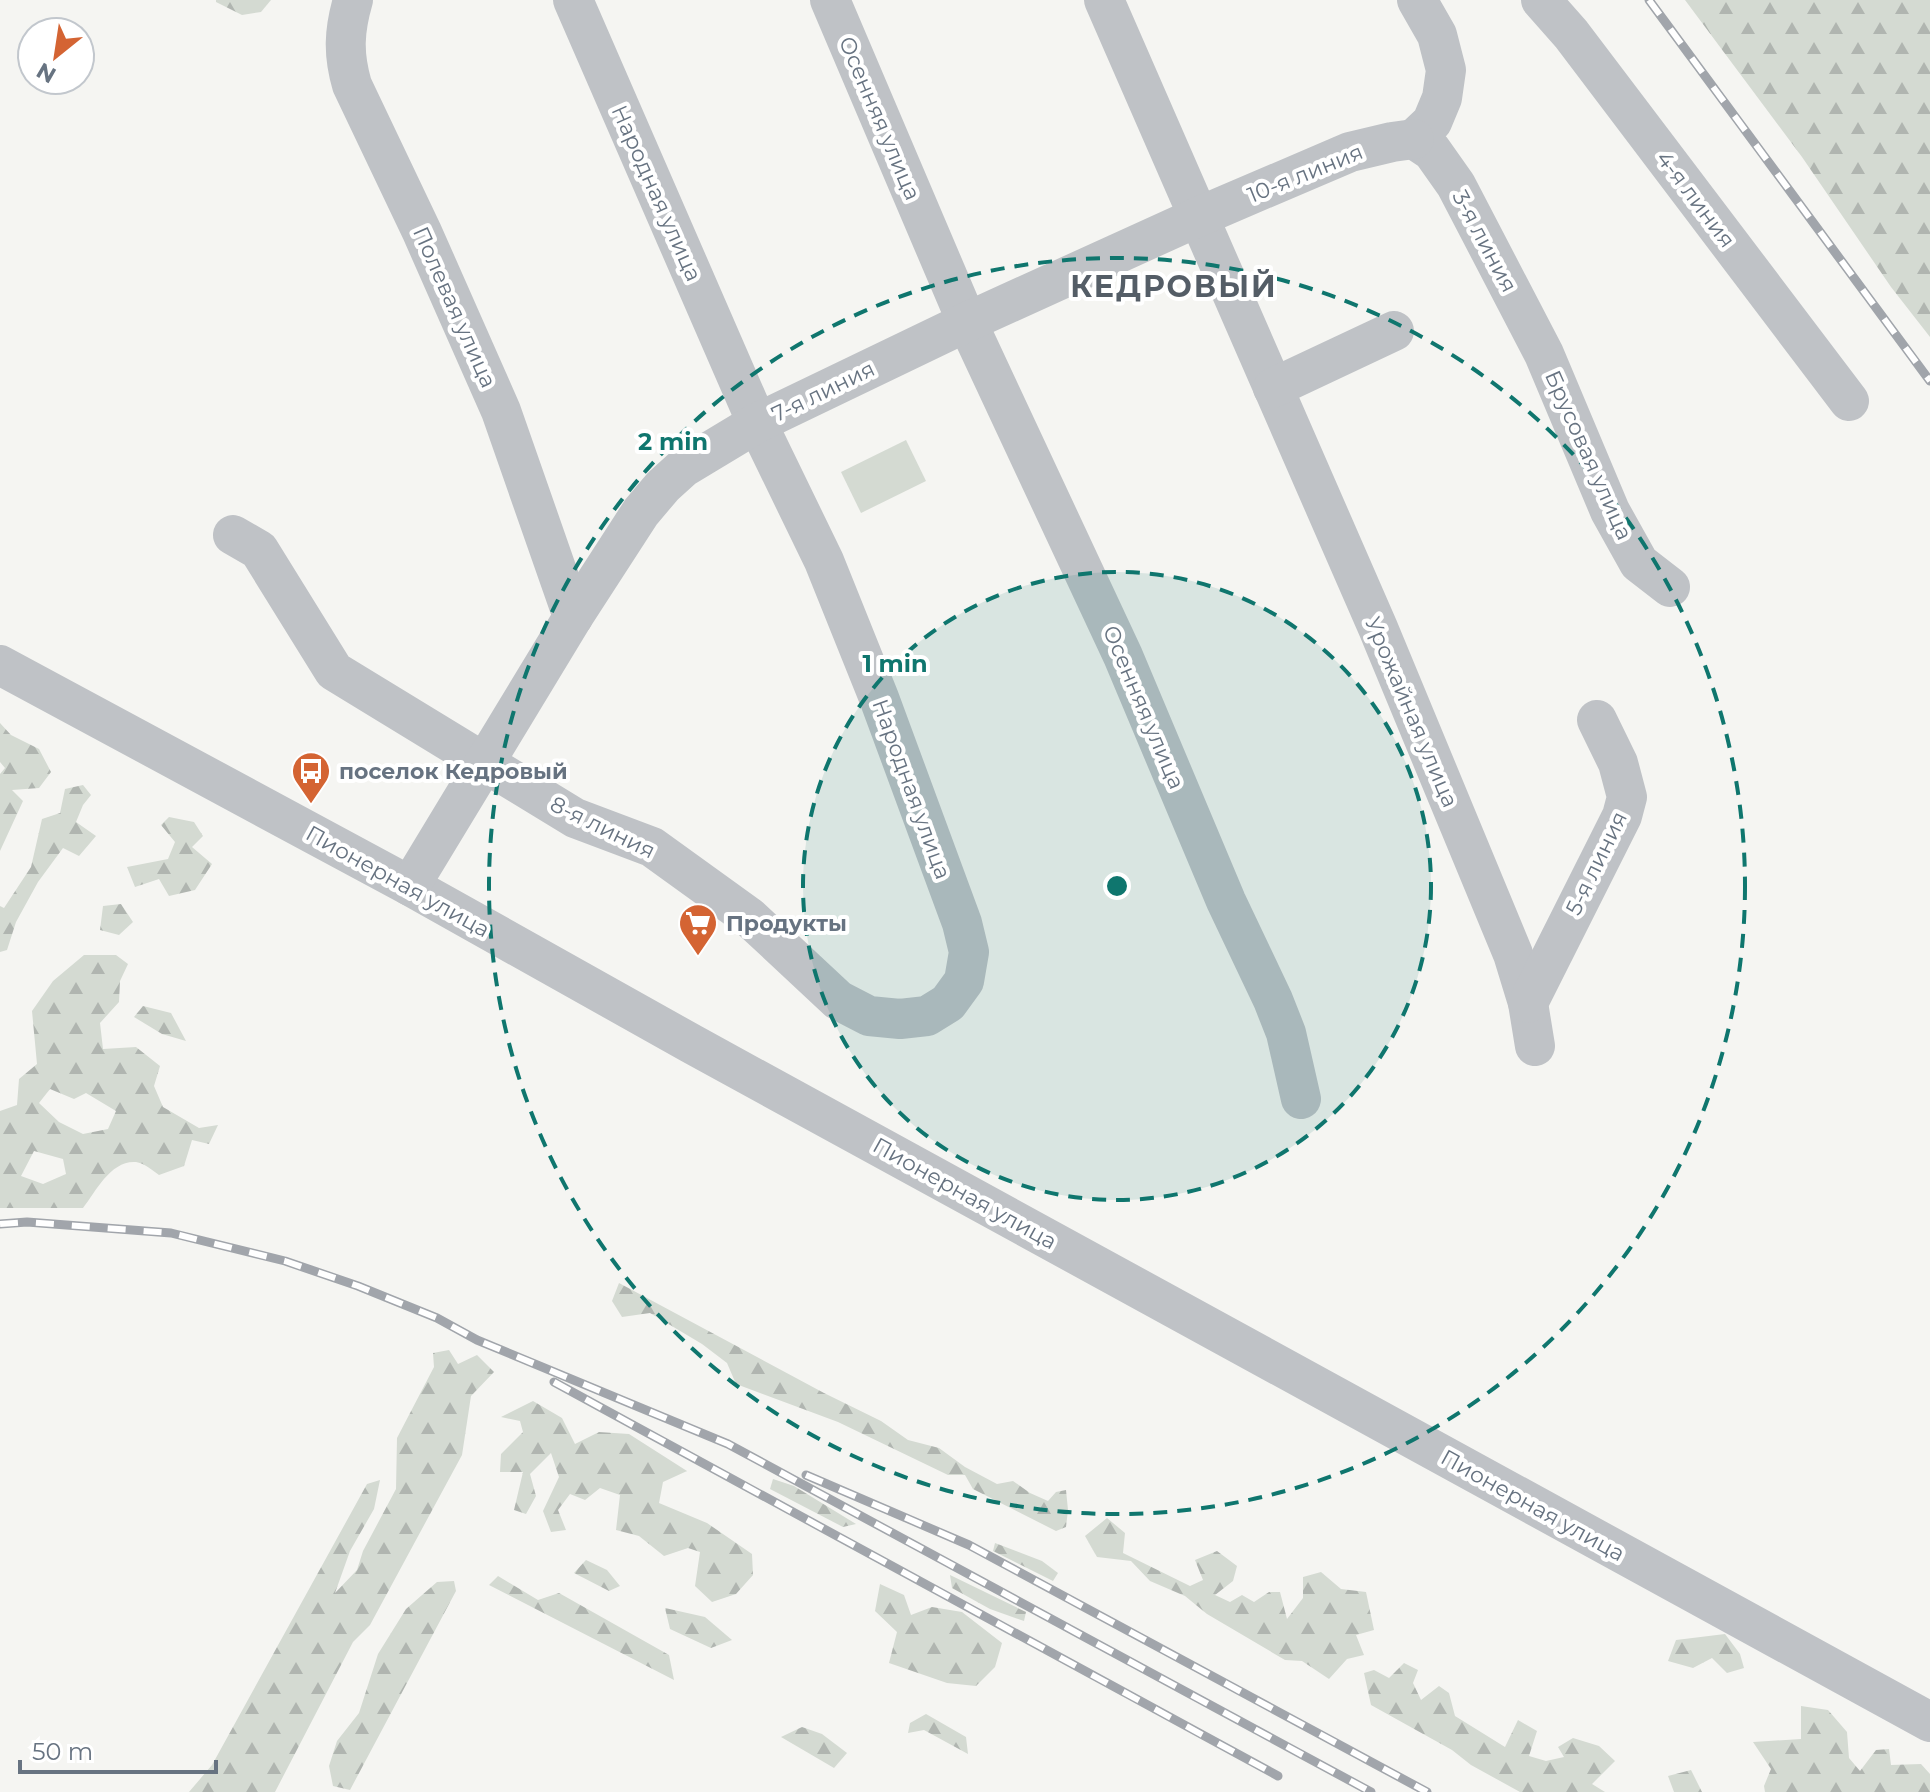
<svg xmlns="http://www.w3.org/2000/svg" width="1930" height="1792" viewBox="0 0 1930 1792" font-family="Montserrat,sans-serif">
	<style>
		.forest { fill: url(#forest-firs); fill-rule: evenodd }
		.pitch { fill: #d4dad2 }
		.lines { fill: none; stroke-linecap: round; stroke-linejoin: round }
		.minor { stroke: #bfc2c6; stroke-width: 40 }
		.rail-casing { stroke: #a1a5ab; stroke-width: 9 }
		.rail { stroke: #fff; stroke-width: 6; stroke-dasharray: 18; stroke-linecap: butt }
		.ring { fill: none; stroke: #0f766e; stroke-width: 4; stroke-dasharray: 14 10 }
		.labels { text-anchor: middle; stroke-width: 8; stroke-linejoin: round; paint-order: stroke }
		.street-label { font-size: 22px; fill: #677381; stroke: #fff }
		.poi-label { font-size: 22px; font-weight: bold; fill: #677381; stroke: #fff; text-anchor: start }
		.district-label { font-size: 30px; font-weight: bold; letter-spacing: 2px; fill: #545d66; stroke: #fff }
		.centre { fill: #0f766e; stroke: #fff; stroke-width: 4 }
		.ring-label { font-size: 24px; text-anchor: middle; font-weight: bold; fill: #0f766e; stroke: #fff; stroke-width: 8; stroke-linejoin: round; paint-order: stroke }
	</style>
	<defs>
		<pattern id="forest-firs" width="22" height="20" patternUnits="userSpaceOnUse" patternTransform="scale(2)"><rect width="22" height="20" fill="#d4dad2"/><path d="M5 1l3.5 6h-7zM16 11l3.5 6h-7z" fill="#b0b5b0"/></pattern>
	</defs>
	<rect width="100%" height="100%" fill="#f5f5f2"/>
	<!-- forest -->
	<g class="forest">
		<path d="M 216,0 L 271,0 L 261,12 L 242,15 L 216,2 Z"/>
		<path d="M 1685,0 L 1930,0 L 1930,337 L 1891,287 L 1802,157 Z"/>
		<path d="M 0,723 L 11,735 L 39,749 L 51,772 L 39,788 L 12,790 L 23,801 L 0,851 L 0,774 L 5,768 L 0,762 Z"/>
		<path d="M 83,785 L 91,795 L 83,805 L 76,822 L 96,836 L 79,856 L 63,848 L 38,882 L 16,922 L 7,950 L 0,952 L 0,906 L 4,908 L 31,867 L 42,819 L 60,813 L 65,789 Z"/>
		<path d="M 169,817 L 194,822 L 203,836 L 192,847 L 212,864 L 195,890 L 169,896 L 159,879 L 135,887 L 127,867 L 168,859 L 175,842 L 161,825 Z"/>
		<path d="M 121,904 L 133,922 L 119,935 L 100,930 L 103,906 Z"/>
		<path d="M 84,955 L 116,955 L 128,964 L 120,981 L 119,1002 L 100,1023 L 103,1049 L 136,1047 L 160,1066 L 154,1086 L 163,1107 L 199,1128 L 218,1125 L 209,1144 L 192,1140 L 184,1166 L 159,1175 C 152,1170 144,1163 136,1162 C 111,1160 96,1191 83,1208 L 0,1208 L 0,1111 L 17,1105 L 19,1079 L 37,1064 L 32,1011 L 53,981 ZM 50,1089 L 74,1099 L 86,1093 L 116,1111 L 108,1129 L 83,1134 L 59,1122 L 39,1103 ZM 34,1151 L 63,1159 L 66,1174 L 43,1184 L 21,1176 Z"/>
		<path d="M 143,1006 L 171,1013 L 186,1041 L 162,1034 L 134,1017 Z"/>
		<path d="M 619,1283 L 824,1393 L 881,1421 L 908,1440 L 939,1448 L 965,1467 L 997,1484 L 1013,1481 L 1030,1493 L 1048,1501 L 1056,1492 L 1066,1490 L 1068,1510 L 1066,1527 L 1056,1531 L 973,1489 L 965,1475 L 948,1475 L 838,1422 L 736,1384 L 727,1363 L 702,1344 L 650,1313 L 622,1317 L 612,1301 Z"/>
		<path d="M 449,1350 L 458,1364 L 477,1355 L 494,1372 L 471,1396 L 462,1455 L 370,1625 L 353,1642 L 275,1792 L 189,1792 L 212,1765 L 367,1484 L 380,1480 L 374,1509 L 350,1551 L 335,1593 L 357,1570 L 363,1551 L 396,1489 L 397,1438 L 434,1367 L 433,1353 Z"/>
		<path d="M 533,1401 L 562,1418 L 575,1444 L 599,1432 L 629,1434 L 687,1471 L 663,1482 L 659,1503 L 707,1523 L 752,1554 L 753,1575 L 736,1594 L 712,1602 L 695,1586 L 700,1552 L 688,1548 L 664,1556 L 639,1536 L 616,1530 L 620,1495 L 600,1488 L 585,1500 L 570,1494 L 558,1510 L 566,1530 L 551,1532 L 543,1511 L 559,1477 L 551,1453 L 530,1474 L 536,1496 L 526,1514 L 514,1510 L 523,1472 L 500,1472 L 501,1454 L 523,1432 L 520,1421 L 501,1417 Z"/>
		<path d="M 773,1479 L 794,1486 L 856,1524 L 843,1527 L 770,1489 Z"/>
		<path d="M 1107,1518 L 1125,1533 L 1123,1553 L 1190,1586 L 1203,1580 L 1195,1560 L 1217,1551 L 1237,1566 L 1233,1581 L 1215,1595 L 1230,1602 L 1242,1595 L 1254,1602 L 1269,1592 L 1280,1592 L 1287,1619 L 1303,1598 L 1303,1577 L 1321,1572 L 1341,1589 L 1366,1592 L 1374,1630 L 1356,1635 L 1364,1655 L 1347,1659 L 1329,1679 L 1302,1661 L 1285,1660 L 1207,1614 L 1185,1596 L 1150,1581 L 1131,1561 L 1097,1557 L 1085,1536 Z"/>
		<path d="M 995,1543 L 1042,1561 L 1058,1573 L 1053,1581 L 993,1551 Z"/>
		<path d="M 586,1560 L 607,1570 L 620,1586 L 609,1591 L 574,1573 Z"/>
		<path d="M 950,1575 L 1026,1612 L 1024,1621 L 990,1609 L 952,1588 Z"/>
		<path d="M 498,1576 L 538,1600 L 559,1593 L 669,1655 L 674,1680 L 489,1585 Z"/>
		<path d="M 454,1581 L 456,1591 L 350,1790 L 333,1786 L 329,1766 L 337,1741 L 359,1713 L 378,1654 L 406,1609 L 437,1582 Z"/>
		<path d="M 880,1584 L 904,1595 L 911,1615 L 932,1607 L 962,1612 L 1002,1643 L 995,1667 L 976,1686 L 947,1683 L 889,1663 L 897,1632 L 875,1611 Z"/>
		<path d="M 665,1608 L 705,1617 L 732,1640 L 711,1648 L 670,1629 Z"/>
		<path d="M 1725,1634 L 1740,1654 L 1744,1668 L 1727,1673 L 1712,1658 L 1693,1668 L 1668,1661 L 1676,1640 Z"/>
		<path d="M 1404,1663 L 1418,1670 L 1413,1683 L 1421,1700 L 1439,1686 L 1449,1693 L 1455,1716 L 1505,1747 L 1518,1720 L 1537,1731 L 1529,1756 L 1546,1761 L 1564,1757 L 1558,1747 L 1573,1738 L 1599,1746 L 1615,1761 L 1592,1784 L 1605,1792 L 1520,1792 L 1471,1765 L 1452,1750 L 1371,1705 L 1364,1673 L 1374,1670 L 1389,1678 Z"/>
		<path d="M 1801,1706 L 1828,1710 L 1847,1732 L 1849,1758 L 1860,1771 L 1876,1750 L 1889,1749 L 1891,1765 L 1921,1764 L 1930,1774 L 1930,1792 L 1765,1792 L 1764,1786 L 1771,1769 L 1753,1742 L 1801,1739 Z"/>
		<path d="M 926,1714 L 966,1737 L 968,1754 L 924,1730 L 908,1733 L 910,1723 Z"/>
		<path d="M 802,1727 L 822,1734 L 847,1753 L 834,1768 L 781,1737 Z"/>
		<path d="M 1691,1770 L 1702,1792 L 1674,1792 L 1668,1776 Z"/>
	</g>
	<!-- pitch -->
	<path class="pitch" d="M 906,440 L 926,481 L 861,513 L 841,472 Z"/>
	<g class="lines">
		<!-- minor -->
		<g class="minor">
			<path d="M 353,0 C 344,31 343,54 352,85 L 422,232 L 501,411 L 573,617"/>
			<path d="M 830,0 L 967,322 L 1123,656 L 1226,901 L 1273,1000 L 1286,1033 L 1301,1099"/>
			<path d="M 1104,0 L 1378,628 L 1513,954 L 1528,1003 L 1535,1046"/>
			<path d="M 1541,0 L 1571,34 L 1849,401"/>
			<path d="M 1414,139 L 1432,151 L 1456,185 L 1544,354 L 1610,511 L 1639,563 L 1670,587"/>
			<path d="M 1414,139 L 1432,122 L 1442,98 L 1446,70 L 1437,35 L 1417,0"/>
			<path d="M 1273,388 L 1394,331"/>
			<path d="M 233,535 L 259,550 L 334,671 L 575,818 L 652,847 L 749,917 L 838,1000 L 869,1016 L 900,1019 L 927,1016 L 948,1003 L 964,981 L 969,952 L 962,923 L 879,698 L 824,561 L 757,423 L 573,0"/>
			<path d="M 0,665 L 410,886 L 692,1044 L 1930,1722"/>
			<path d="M 410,886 L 573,617 L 641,512 L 663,486 L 684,467 L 757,423 L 967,322 L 1198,217 L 1350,152 L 1392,142 L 1414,139"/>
			<path d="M 1528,1003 L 1622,816 L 1627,797 L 1618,763 L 1597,720"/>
		</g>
		<!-- rail casing -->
		<g class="rail-casing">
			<g id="rail">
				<path d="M 1649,0 L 1930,381"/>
				<path d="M 0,1224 L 27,1222 L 171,1233 L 285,1261 L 358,1286 L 437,1318 L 477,1340 L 728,1444 L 1371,1792"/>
				<path d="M 554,1382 L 1278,1776"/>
				<path d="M 806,1475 L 969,1545 L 1427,1792"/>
			</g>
		</g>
		<!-- rail -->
		<use href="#rail" class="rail"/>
	</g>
	<!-- distance rings -->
	<circle cx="1117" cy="886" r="314" fill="#0f766e" fill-opacity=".12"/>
	<g class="ring">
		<circle cx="1117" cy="886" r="314"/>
		<circle cx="1117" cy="886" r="628"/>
	</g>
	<!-- icons -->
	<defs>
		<g id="bus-pin" transform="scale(2)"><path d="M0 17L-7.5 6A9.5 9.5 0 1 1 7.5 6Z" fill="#d46433" stroke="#fff"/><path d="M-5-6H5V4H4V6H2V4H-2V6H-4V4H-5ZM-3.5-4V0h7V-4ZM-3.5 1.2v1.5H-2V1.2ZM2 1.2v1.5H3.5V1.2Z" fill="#fff"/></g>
		<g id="supermarket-pin" transform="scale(2)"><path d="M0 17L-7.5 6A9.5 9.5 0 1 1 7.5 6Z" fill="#d46433" stroke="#fff"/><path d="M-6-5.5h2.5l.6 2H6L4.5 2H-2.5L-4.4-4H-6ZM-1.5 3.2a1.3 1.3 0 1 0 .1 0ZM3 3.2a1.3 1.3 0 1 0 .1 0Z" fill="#fff"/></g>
	</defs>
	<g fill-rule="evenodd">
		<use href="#bus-pin" x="311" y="771"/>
		<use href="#supermarket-pin" x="698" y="923"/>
	</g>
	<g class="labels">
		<!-- street labels -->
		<g class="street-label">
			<text transform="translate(880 118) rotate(67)" y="8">Осенняя улица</text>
			<text transform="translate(1305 173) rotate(-22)" y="8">10-я линия</text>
			<text transform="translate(657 193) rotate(66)" y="8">Народная улица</text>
			<text transform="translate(1696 199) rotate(53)" y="8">4-я линия</text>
			<text transform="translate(1485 241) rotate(62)" y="8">3-я линия</text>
			<text transform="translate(455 307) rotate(66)" y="8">Полевая улица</text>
			<text transform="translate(823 391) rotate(-26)" y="8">7-я линия</text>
			<text transform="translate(1589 455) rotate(66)" y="8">Брусовая улица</text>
			<text transform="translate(1144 707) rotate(67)" y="8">Осенняя улица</text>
			<text transform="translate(1412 712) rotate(67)" y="8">Урожайная улица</text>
			<text transform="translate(912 789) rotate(70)" y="8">Народная улица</text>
			<text transform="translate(603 827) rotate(26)" y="8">8-я линия</text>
			<text transform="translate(1596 863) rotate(-64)" y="8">5-я линия</text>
			<text transform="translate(398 881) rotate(29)" y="8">Пионерная улица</text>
			<text transform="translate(965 1193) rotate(29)" y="8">Пионерная улица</text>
			<text transform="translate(1533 1505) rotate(29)" y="8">Пионерная улица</text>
		</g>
		<!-- poi labels -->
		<g class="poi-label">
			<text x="339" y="779">поселок Кедровый</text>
			<text x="726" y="931">Продукты</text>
		</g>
		<!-- district labels -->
		<g class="district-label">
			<text x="1174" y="297">КЕДРОВЫЙ</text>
		</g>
	</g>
	<circle cx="1117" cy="886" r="12" class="centre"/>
	<g class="ring-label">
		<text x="673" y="450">2 min</text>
		<text x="895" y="672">1 min</text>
	</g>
	<!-- north arrow -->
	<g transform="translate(56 56) rotate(210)"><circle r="38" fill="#ffffff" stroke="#c2c7cd" stroke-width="2"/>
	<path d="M0-6L14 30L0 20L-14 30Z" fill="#d46433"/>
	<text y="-12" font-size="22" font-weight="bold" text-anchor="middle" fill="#677381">N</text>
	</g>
	<!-- scale -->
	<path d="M20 1760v12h196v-12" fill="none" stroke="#677381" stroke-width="4"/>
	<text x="32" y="1760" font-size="24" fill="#677381" stroke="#ffffff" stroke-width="6" paint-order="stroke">50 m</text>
</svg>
